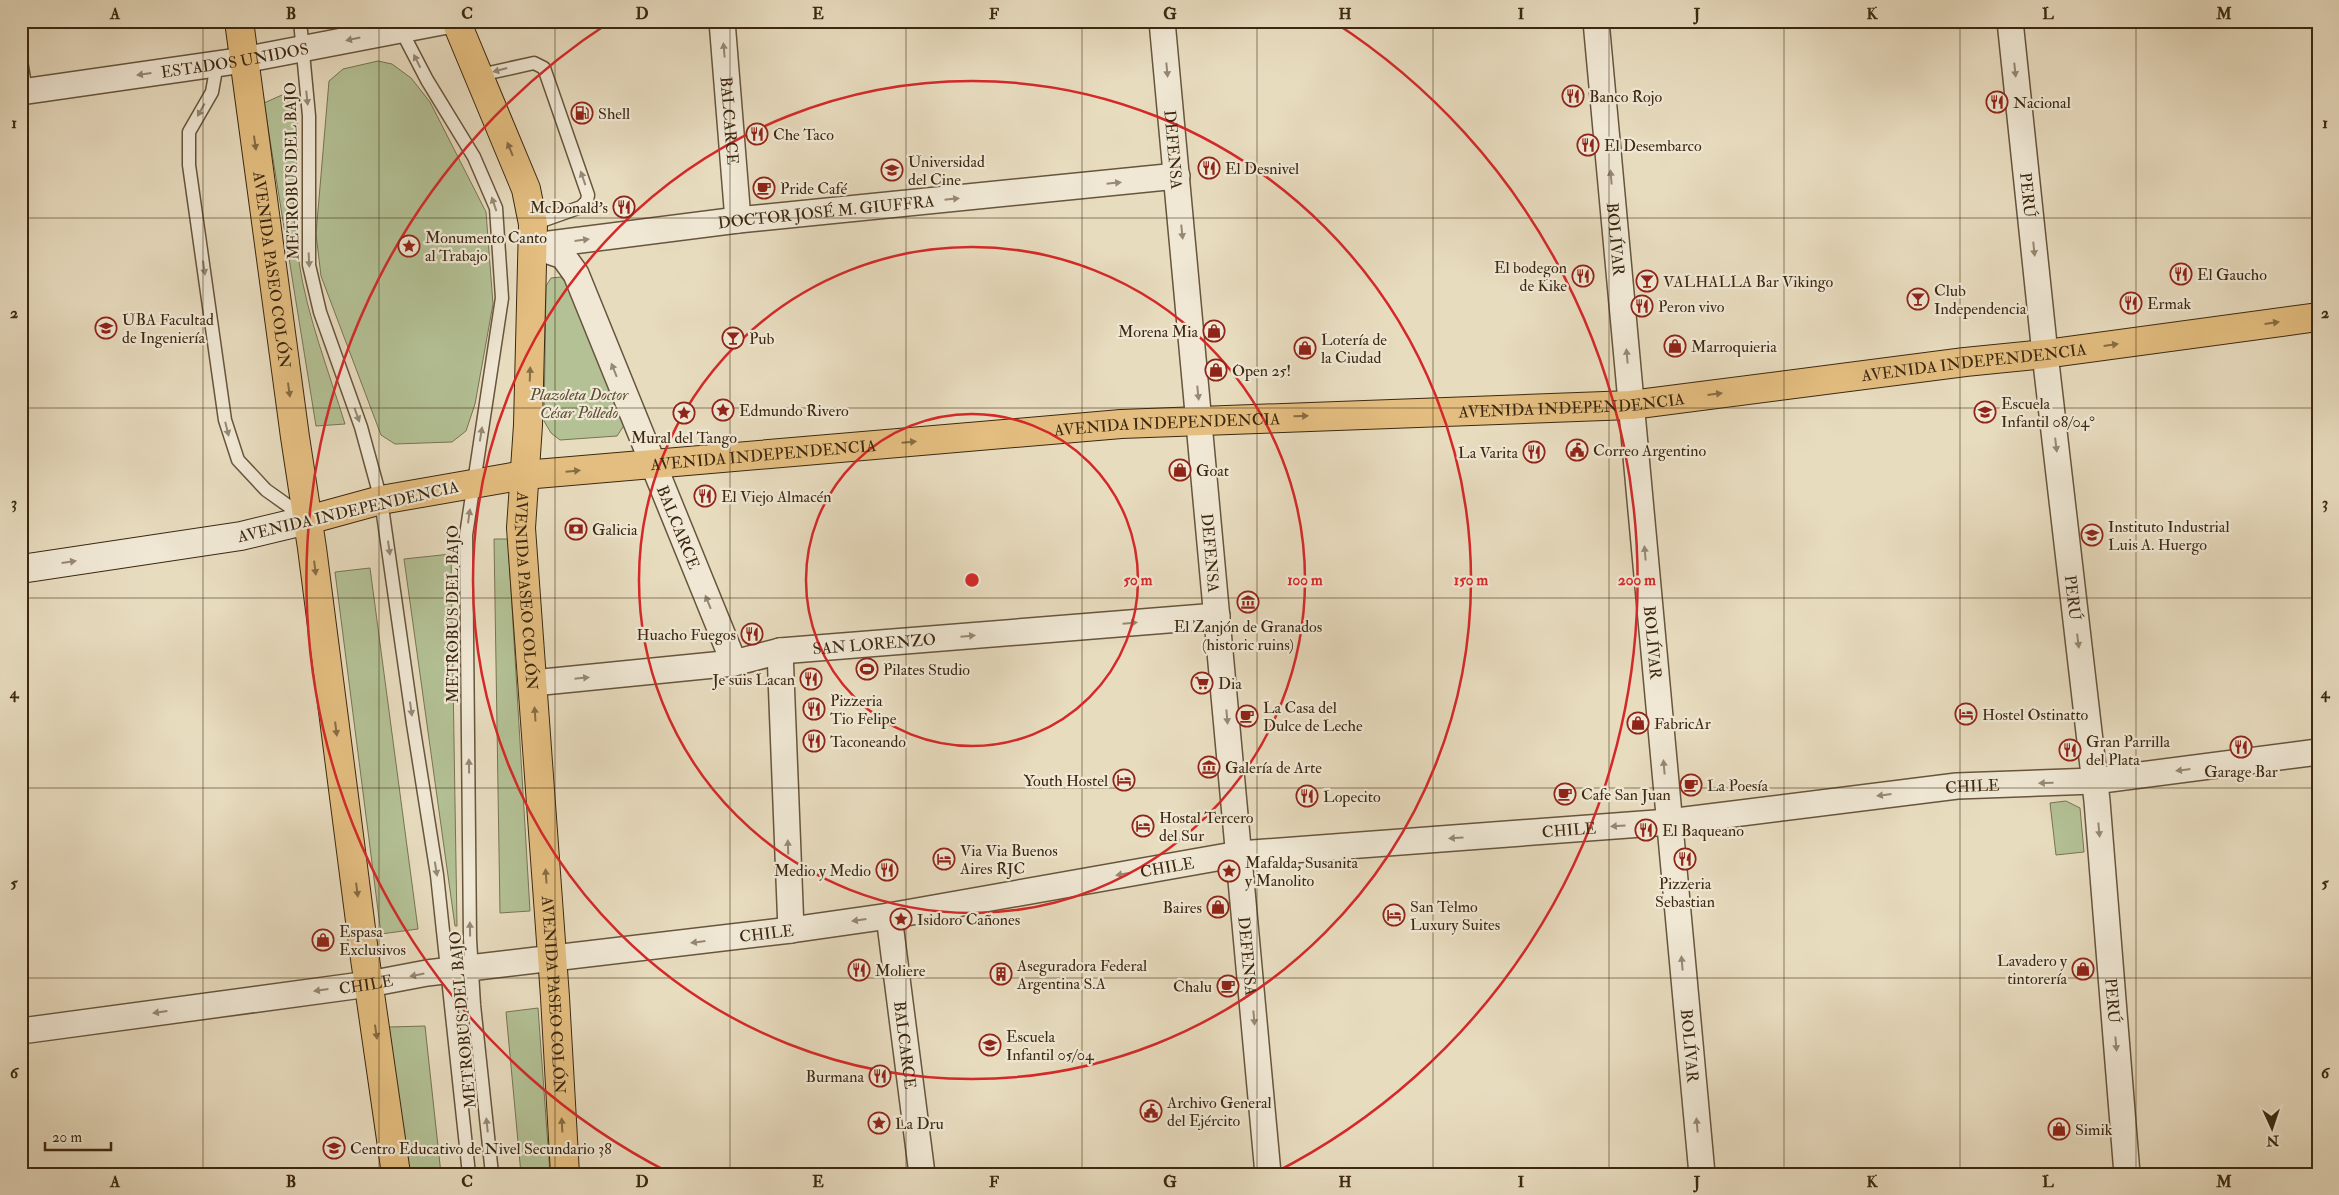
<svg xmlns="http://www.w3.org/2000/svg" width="2339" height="1195" viewBox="0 0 2339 1195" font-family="'IM FELL Double Pica',serif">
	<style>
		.green { fill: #b3c195; stroke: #787453 }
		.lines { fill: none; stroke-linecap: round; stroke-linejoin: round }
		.lane-casing { stroke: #67553c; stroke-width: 15 }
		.street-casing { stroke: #67553c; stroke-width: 28 }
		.secondary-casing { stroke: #3c2811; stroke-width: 30 }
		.primary-casing { stroke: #3c2811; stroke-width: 30 }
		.lane { stroke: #f0e8d5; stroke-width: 12 }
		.street { stroke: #f0e8d5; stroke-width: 25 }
		.secondary { stroke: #f0e8d5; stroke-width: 28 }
		.primary { stroke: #e4be80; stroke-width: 28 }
		.oneway { fill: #968873 }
		.oneway2 { fill: #886c43 }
		.grid { fill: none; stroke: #3c2811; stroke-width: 1; stroke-opacity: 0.55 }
		.ring { fill: none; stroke: #d62828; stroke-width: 2.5 }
		.labels { text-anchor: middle; stroke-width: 4.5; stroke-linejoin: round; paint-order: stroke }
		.street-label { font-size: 16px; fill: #3c2811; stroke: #f0e8d5 }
		.poi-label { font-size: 16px; fill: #3c2811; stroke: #f0e8d5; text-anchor: start }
		.park-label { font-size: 16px; font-style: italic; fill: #5a4e32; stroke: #f0e8d5 }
		.centre { fill: #d62828; stroke: #f0e8d5; stroke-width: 2.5 }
		.ring-label { font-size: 15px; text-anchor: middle; font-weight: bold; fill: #d62828; stroke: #f0e8d5; stroke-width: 4.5; stroke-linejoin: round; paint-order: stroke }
		.neatline { fill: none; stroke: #3c2811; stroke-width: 2 }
		.grid-label { font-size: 16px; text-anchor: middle; font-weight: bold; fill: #3c2811 }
	</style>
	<rect width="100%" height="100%" fill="#e8dcbf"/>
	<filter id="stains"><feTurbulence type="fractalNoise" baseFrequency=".004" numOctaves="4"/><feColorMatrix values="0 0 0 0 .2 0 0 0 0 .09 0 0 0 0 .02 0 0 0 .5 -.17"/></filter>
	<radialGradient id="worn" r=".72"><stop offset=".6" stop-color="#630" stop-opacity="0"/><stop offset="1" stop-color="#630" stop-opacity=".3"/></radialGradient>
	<!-- green -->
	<g class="green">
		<path d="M 378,61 L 392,64 L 411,78 L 430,102 L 486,212 L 493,304 L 475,404 L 466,431 L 452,442 L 395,444 L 381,435 L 321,276 L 316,234 L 329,81 L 343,69 Z"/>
		<path d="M 291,91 C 303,122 296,158 294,190 C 292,211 296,241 299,262 C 307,316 329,372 345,424 L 316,426 L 264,103 Z"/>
		<path d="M 561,277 L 566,283 L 625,424 L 617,436 L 560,440 L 551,433 L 544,421 L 546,286 L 551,278 Z"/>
		<path d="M 494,539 L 508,539 L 530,911 L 500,913 Z"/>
		<path d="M 451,554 L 457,926 L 455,926 L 404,559 Z"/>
		<path d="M 370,568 L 418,929 L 381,934 L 335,572 Z"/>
		<path d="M 2066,801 L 2080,808 L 2084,852 L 2056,855 L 2050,803 Z"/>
		<path d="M 538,1008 L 550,1174 L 521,1174 L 506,1012 Z"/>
		<path d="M 425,1026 L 441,1174 L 408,1174 L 389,1027 Z"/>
	</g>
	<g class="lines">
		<!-- lane casing -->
		<g class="lane-casing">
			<g id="lane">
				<path d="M 300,21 L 309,116 L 309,265 L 320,312 L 361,427 L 381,500 L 413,724 L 437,875 L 469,1174"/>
				<path d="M 400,28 L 427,80 L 474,157 L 496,208 L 502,298 L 466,535 L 470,939 L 474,1005 L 492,1174"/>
				<path d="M 21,61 L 26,91"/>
				<path d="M 217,64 L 212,92 L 189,132 L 189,165 L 225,420 L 238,460 L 266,490 L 304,517"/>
				<path d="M 480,75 L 534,63 L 544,68 L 588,195 L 587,201 L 581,207 L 533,224"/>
			</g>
		</g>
		<!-- street casing -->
		<g class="street-casing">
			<g id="street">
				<path id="s1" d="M 722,21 L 738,220"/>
				<path id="s2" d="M 1162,21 L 1268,1174"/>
				<path id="s3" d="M 1596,21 L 1702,1174"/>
				<path id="s4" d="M 2010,21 L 2045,354 L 2097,801 L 2127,1174"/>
				<path id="s5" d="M 21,92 L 244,60 L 447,21"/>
				<path id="s6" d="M 534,246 L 738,220 L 1177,176"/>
				<path id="s7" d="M 534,246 L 563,256 L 576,274 L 734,663"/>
				<path d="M 780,651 L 791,930"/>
				<path id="s8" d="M 533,683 L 734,663 L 780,651 L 1217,616"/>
				<path id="s9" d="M 889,916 L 922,1174"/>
				<path id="s10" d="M 21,1031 L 369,984 L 427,973 L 791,930 L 889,916 L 1239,854 L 1669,822 L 1957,786 L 2094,781 L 2318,752"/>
			</g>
		</g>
		<!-- secondary casing -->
		<g class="secondary-casing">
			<path id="secondary" d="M 21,569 L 241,536 L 308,520"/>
		</g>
		<!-- primary casing -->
		<g class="primary-casing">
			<g id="primary">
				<path id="s11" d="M 239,21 L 295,437 L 312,548 L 364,952 L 396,1174"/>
				<path id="s12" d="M 456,21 L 526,189 L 533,224 L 528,425 L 521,528 L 555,997 L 565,1174"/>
				<path id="s13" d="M 308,520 L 381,500 L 524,475 L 1121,424 L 1631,405 L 1965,362 L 2045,354 L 2318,317"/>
			</g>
		</g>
		<!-- lane -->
		<use href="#lane" class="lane"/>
		<!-- street -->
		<use href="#street" class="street"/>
		<!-- secondary -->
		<use href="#secondary" class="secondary"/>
		<!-- primary -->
		<use href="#primary" class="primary"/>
	</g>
	<!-- one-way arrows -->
	<defs><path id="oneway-solid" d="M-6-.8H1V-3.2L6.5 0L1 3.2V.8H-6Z" transform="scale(1.25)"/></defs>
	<g class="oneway">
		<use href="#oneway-solid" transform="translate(353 39) rotate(168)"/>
		<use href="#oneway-solid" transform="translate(724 50) rotate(-95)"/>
		<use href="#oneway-solid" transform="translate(417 61) rotate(-117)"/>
		<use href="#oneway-solid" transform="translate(500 70) rotate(165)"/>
		<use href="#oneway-solid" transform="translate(1167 70) rotate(85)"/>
		<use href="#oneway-solid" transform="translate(2015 70) rotate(84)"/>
		<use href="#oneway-solid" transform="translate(144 74) rotate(172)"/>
		<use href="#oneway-solid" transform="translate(307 98) rotate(84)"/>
		<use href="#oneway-solid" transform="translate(201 110) rotate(119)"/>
		<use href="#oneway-solid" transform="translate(1611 177) rotate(-95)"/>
		<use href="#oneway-solid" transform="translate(583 178) rotate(-109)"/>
		<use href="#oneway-solid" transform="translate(1114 183) rotate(-6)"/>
		<use href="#oneway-solid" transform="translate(952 199) rotate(-6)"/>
		<use href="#oneway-solid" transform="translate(494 204) rotate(-109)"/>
		<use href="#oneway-solid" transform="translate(1182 232) rotate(84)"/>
		<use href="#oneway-solid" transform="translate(582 240) rotate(-7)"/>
		<use href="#oneway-solid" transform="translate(2034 249) rotate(84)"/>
		<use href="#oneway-solid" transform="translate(309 260) rotate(87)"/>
		<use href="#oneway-solid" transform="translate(204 268) rotate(82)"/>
		<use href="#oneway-solid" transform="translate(1627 356) rotate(-95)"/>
		<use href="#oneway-solid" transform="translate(614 370) rotate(-112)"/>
		<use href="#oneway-solid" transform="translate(1198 393) rotate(84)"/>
		<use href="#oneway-solid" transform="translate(357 415) rotate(70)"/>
		<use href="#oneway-solid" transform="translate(227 429) rotate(76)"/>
		<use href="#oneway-solid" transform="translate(481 434) rotate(-81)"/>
		<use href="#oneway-solid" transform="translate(2056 445) rotate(83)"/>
		<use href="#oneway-solid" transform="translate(469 516) rotate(-82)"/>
		<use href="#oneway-solid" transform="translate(389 548) rotate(82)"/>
		<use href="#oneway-solid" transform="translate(1645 553) rotate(-95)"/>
		<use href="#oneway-solid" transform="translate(69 562) rotate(-8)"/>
		<use href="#oneway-solid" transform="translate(708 602) rotate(-112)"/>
		<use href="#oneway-solid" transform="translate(1130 623) rotate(-5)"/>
		<use href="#oneway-solid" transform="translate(968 636) rotate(-5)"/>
		<use href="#oneway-solid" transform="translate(2078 641) rotate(83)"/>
		<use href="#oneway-solid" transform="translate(582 678) rotate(-6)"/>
		<use href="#oneway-solid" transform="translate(411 709) rotate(82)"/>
		<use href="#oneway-solid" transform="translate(1227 717) rotate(85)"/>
		<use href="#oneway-solid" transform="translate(469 766) rotate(-91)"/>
		<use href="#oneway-solid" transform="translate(1664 767) rotate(-95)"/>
		<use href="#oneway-solid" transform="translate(2183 770) rotate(173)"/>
		<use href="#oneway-solid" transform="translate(2046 783) rotate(178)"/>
		<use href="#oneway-solid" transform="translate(1884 795) rotate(173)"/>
		<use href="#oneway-solid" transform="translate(1618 826) rotate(176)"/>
		<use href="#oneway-solid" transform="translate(2099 830) rotate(85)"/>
		<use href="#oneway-solid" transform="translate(1456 838) rotate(176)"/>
		<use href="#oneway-solid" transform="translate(788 847) rotate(-92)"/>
		<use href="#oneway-solid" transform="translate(436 869) rotate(81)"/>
		<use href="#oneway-solid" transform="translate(1123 874) rotate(170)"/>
		<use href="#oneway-solid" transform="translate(859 920) rotate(172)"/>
		<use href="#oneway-solid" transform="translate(470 929) rotate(-91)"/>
		<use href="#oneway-solid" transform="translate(698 942) rotate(173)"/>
		<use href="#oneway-solid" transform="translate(1682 963) rotate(-95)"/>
		<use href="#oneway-solid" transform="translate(417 975) rotate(169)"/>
		<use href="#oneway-solid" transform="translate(321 990) rotate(172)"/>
		<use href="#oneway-solid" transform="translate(160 1012) rotate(172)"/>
		<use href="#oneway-solid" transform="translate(1254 1018) rotate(85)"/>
		<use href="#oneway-solid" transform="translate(2116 1044) rotate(85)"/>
		<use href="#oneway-solid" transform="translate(487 1125) rotate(-96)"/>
		<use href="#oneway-solid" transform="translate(1697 1125) rotate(-95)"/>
	</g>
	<g class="oneway2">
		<use href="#oneway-solid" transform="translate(255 143) rotate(82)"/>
		<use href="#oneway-solid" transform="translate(510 149) rotate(-112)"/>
		<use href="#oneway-solid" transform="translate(2272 323) rotate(-8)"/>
		<use href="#oneway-solid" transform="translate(2111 345) rotate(-8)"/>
		<use href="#oneway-solid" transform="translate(530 374) rotate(-88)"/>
		<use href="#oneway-solid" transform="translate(289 390) rotate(82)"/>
		<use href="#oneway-solid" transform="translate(1715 394) rotate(-7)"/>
		<use href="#oneway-solid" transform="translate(1301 416) rotate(-2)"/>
		<use href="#oneway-solid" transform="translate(909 442) rotate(-5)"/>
		<use href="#oneway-solid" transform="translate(573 471) rotate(-5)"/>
		<use href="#oneway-solid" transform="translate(315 568) rotate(83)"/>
		<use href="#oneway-solid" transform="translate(535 714) rotate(-94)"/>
		<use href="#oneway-solid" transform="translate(336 729) rotate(83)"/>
		<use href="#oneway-solid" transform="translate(546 876) rotate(-94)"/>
		<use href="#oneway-solid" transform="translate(357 890) rotate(83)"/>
		<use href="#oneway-solid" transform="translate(376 1032) rotate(82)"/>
		<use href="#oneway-solid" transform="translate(562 1125) rotate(-93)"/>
	</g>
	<!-- grid -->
	<path class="grid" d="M 203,21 L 203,1174M 379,21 L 379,1174M 555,21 L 555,1174M 730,21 L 730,1174M 906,21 L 906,1174M 1082,21 L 1082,1174M 1257,21 L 1257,1174M 1433,21 L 1433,1174M 1609,21 L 1609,1174M 1784,21 L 1784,1174M 1960,21 L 1960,1174M 2136,21 L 2136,1174M 21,218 L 2318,218M 21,408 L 2318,408M 21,598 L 2318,598M 21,788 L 2318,788M 21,978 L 2318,978"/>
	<!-- distance rings -->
	<g class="ring">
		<circle cx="972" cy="580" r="166"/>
		<circle cx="972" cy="580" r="333"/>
		<circle cx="972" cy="580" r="499"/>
		<path d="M670 1173A665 665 0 0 1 610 22M1334 22A665 665 0 0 1 1274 1173"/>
	</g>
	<!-- icons -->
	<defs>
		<g id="restaurant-ring" transform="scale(1.125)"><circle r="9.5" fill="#f0e8d5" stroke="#8f2418" stroke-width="1.5"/><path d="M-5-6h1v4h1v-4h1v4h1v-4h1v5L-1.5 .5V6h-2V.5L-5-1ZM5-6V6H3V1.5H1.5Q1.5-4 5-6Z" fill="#8f2418"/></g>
		<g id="fuel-ring" transform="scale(1.125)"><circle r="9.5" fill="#f0e8d5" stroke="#8f2418" stroke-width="1.5"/><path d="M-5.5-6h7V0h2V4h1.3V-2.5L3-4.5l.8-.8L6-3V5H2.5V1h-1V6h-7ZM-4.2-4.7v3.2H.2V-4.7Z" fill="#8f2418"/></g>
		<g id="university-ring" transform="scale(1.125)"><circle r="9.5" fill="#f0e8d5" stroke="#8f2418" stroke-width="1.5"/><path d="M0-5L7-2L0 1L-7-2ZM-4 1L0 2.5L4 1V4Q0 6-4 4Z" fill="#8f2418"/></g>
		<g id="cafe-ring" transform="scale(1.125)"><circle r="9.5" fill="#f0e8d5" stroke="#8f2418" stroke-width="1.5"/><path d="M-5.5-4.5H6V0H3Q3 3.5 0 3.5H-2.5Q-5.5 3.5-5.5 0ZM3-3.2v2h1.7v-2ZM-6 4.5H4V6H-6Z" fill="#8f2418"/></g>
		<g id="sight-ring" transform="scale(1.125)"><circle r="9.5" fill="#f0e8d5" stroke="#8f2418" stroke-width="1.5"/><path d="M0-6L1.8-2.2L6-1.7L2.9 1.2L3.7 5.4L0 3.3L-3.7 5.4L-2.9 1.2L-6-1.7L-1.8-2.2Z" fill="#8f2418"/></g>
		<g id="bar-ring" transform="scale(1.125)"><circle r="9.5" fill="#f0e8d5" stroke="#8f2418" stroke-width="1.5"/><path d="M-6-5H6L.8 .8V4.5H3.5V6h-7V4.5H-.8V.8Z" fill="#8f2418"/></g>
		<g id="shop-ring" transform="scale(1.125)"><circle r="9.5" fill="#f0e8d5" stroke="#8f2418" stroke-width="1.5"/><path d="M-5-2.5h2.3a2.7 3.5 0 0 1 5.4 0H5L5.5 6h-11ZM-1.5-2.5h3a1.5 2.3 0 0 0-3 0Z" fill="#8f2418"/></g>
		<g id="school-ring" transform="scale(1.125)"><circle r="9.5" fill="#f0e8d5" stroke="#8f2418" stroke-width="1.5"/><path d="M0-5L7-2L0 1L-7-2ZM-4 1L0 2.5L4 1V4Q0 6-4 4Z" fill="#8f2418"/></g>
		<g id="civic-ring" transform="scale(1.125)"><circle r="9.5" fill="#f0e8d5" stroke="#8f2418" stroke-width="1.5"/><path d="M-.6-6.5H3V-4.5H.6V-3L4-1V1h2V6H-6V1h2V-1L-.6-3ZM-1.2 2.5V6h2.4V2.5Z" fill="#8f2418"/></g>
		<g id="bank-ring" transform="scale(1.125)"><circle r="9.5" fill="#f0e8d5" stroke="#8f2418" stroke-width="1.5"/><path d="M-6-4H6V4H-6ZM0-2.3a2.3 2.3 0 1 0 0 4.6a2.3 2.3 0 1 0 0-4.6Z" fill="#8f2418"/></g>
		<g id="museum-ring" transform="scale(1.125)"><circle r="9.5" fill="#f0e8d5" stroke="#8f2418" stroke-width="1.5"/><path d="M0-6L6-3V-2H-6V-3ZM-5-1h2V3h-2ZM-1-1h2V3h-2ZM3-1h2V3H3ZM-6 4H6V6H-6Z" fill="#8f2418"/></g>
		<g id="stadium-ring" transform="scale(1.125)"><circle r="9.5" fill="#f0e8d5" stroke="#8f2418" stroke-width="1.5"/><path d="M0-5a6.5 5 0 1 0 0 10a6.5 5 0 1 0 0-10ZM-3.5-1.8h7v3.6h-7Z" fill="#8f2418"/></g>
		<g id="supermarket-ring" transform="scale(1.125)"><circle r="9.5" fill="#f0e8d5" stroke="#8f2418" stroke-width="1.5"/><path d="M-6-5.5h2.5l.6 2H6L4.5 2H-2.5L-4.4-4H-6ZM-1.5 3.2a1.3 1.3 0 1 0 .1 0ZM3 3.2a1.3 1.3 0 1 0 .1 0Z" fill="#8f2418"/></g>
		<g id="hotel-ring" transform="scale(1.125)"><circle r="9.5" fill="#f0e8d5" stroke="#8f2418" stroke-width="1.5"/><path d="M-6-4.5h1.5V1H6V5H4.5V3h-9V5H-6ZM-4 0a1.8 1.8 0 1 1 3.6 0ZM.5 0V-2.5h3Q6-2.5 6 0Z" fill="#8f2418"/></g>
		<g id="building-ring" transform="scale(1.125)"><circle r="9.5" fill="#f0e8d5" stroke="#8f2418" stroke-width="1.5"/><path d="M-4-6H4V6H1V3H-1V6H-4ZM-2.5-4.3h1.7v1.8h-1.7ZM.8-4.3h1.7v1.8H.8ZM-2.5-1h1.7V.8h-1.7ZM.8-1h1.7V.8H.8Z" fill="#8f2418"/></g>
	</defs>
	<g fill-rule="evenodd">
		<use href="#restaurant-ring" x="1573" y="96"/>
		<use href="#restaurant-ring" x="1997" y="102"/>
		<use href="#fuel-ring" x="582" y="113"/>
		<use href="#restaurant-ring" x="757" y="134"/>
		<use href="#restaurant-ring" x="1588" y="145"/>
		<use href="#restaurant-ring" x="1209" y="168"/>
		<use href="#university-ring" x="892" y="170"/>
		<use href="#cafe-ring" x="764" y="188"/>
		<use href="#restaurant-ring" x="624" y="207"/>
		<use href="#sight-ring" x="409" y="246"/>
		<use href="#restaurant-ring" x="2181" y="274"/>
		<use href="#restaurant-ring" x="1583" y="276"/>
		<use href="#bar-ring" x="1647" y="281"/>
		<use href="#bar-ring" x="1918" y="299"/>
		<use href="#restaurant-ring" x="2131" y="303"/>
		<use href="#restaurant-ring" x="1642" y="306"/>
		<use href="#university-ring" x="106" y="328"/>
		<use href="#shop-ring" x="1214" y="331"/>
		<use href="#bar-ring" x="733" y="338"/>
		<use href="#shop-ring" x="1675" y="346"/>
		<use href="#shop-ring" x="1305" y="348"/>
		<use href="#shop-ring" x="1216" y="370"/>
		<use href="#sight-ring" x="723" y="410"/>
		<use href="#school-ring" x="1985" y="412"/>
		<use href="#sight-ring" x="684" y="413"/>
		<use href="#civic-ring" x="1577" y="450"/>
		<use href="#restaurant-ring" x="1534" y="452"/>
		<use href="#shop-ring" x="1180" y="470"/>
		<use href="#restaurant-ring" x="705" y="496"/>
		<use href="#bank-ring" x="576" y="529"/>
		<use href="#school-ring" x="2092" y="535"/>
		<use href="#museum-ring" x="1248" y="602"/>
		<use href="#restaurant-ring" x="752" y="634"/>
		<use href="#stadium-ring" x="867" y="669"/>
		<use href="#restaurant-ring" x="811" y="679"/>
		<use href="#supermarket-ring" x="1202" y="683"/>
		<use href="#restaurant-ring" x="814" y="709"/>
		<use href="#hotel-ring" x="1966" y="714"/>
		<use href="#cafe-ring" x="1247" y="716"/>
		<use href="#shop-ring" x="1638" y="723"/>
		<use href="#restaurant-ring" x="814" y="741"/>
		<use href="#restaurant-ring" x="2241" y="747"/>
		<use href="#restaurant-ring" x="2070" y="750"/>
		<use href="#museum-ring" x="1209" y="767"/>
		<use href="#hotel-ring" x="1124" y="780"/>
		<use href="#cafe-ring" x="1691" y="785"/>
		<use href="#cafe-ring" x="1565" y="794"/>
		<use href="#restaurant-ring" x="1307" y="796"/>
		<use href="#hotel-ring" x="1143" y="826"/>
		<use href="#restaurant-ring" x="1646" y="830"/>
		<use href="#hotel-ring" x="944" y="859"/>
		<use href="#restaurant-ring" x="1685" y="859"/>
		<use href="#restaurant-ring" x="887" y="870"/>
		<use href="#sight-ring" x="1229" y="871"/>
		<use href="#shop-ring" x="1218" y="907"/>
		<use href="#hotel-ring" x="1394" y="915"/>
		<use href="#sight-ring" x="901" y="919"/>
		<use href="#shop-ring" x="323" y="940"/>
		<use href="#shop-ring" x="2083" y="969"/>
		<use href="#restaurant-ring" x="859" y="970"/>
		<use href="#building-ring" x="1001" y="974"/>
		<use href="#cafe-ring" x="1228" y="986"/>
		<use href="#school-ring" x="990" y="1045"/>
		<use href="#restaurant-ring" x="880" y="1076"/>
		<use href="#civic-ring" x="1151" y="1111"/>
		<use href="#sight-ring" x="879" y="1123"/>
		<use href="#shop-ring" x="2059" y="1129"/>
		<use href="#school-ring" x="334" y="1148"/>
	</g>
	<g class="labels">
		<!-- street labels -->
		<g class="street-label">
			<text dy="6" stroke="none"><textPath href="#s5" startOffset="216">ESTADOS UNIDOS</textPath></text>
			<text dy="6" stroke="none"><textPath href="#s1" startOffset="100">BALCARCE</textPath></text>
			<text dy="6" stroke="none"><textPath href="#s2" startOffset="129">DEFENSA</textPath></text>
			<text transform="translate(291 171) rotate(-91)" y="6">METROBUS DEL BAJO</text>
			<text dy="6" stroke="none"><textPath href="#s4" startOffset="175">PERÚ</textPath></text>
			<text dy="6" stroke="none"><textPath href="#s6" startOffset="294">DOCTOR JOSÉ M. GIUFFRA</textPath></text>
			<text dy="6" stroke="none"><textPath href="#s3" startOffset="219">BOLÍVAR</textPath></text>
			<text dy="6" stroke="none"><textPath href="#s11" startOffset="251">AVENIDA PASEO COLÓN</textPath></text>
			<text dy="6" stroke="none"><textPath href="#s13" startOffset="1676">AVENIDA INDEPENDENCIA</textPath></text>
			<text dy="6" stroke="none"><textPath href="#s13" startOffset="1271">AVENIDA INDEPENDENCIA</textPath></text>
			<text dy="6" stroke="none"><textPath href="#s13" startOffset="866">AVENIDA INDEPENDENCIA</textPath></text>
			<text dy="6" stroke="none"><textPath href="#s13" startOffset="461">AVENIDA INDEPENDENCIA</textPath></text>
			<text transform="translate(348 511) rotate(-13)" y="6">AVENIDA INDEPENDENCIA</text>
			<text dy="6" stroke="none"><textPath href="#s7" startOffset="326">BALCARCE</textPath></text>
			<text dy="6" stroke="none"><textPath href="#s2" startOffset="534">DEFENSA</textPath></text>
			<text dy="6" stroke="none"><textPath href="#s12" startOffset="585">AVENIDA PASEO COLÓN</textPath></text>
			<text dy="6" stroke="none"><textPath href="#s4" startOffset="580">PERÚ</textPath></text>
			<text transform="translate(452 614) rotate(-90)" y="6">METROBUS DEL BAJO</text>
			<text dy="6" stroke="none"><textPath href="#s3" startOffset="624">BOLÍVAR</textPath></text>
			<text dy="6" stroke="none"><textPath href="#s8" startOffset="344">SAN LORENZO</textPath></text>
			<text dy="6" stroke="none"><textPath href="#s10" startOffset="1968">CHILE</textPath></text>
			<text dy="6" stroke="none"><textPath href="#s10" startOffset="1562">CHILE</textPath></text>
			<text dy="6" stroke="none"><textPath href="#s10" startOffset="1158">CHILE</textPath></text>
			<text dy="6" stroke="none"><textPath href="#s10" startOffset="752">CHILE</textPath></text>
			<text dy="6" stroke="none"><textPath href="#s2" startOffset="939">DEFENSA</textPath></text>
			<text dy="6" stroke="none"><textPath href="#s10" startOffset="348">CHILE</textPath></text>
			<text dy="6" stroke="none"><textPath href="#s12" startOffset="990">AVENIDA PASEO COLÓN</textPath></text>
			<text dy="6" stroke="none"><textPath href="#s4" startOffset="985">PERÚ</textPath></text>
			<text transform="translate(462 1020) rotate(-95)" y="6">METROBUS DEL BAJO</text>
			<text dy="6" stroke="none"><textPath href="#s9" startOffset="130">BALCARCE</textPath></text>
			<text dy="6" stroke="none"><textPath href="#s3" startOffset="1029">BOLÍVAR</textPath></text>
		</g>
		<!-- poi labels -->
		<g class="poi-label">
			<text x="1589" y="102">Banco Rojo</text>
			<text x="2013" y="108">Nacional</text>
			<text x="598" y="119">Shell</text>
			<text x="773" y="140">Che Taco</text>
			<text x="1604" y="151">El Desembarco</text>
			<text x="908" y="167">Universidad<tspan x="908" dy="18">del Cine</tspan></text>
			<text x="1225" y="174">El Desnivel</text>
			<text x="780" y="194">Pride Café</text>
			<text x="608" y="213" text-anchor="end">McDonald's</text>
			<text x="425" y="243">Monumento Canto<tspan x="425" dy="18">al Trabajo</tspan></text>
			<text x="1567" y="273" text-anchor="end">El bodegon<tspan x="1567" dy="18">de Kike</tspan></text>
			<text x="2197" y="280">El Gaucho</text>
			<text x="1663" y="287">VALHALLA Bar Vikingo</text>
			<text x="1934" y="296">Club<tspan x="1934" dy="18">Independencia</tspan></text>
			<text x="2147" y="309">Ermak</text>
			<text x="1658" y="312">Peron vivo</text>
			<text x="122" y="325">UBA Facultad<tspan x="122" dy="18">de Ingeniería</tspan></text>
			<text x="1198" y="337" text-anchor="end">Morena Mia</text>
			<text x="749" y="344">Pub</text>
			<text x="1321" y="345">Lotería de<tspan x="1321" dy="18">la Ciudad</tspan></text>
			<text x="1691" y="352">Marroquieria</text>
			<text x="1232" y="376">Open 25!</text>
			<text x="2001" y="409">Escuela<tspan x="2001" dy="18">Infantil 08/04°</tspan></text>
			<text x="739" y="416">Edmundo Rivero</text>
			<text x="684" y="443" text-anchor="middle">Mural del Tango</text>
			<text x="1593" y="456">Correo Argentino</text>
			<text x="1518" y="458" text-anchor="end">La Varita</text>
			<text x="1196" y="476">Goat</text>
			<text x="721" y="502">El Viejo Almacén</text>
			<text x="2108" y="532">Instituto Industrial<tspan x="2108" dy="18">Luis A. Huergo</tspan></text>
			<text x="592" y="535">Galicia</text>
			<text x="1248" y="632" text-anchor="middle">El Zanjón de Granados<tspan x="1248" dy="18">(historic ruins)</tspan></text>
			<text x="736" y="640" text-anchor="end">Huacho Fuegos</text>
			<text x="883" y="675">Pilates Studio</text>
			<text x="795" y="685" text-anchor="end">Je suis Lacan</text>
			<text x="1218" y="689">Dia</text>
			<text x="830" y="706">Pizzeria<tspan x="830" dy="18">Tio Felipe</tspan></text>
			<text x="1263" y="713">La Casa del<tspan x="1263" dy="18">Dulce de Leche</tspan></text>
			<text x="1982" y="720">Hostel Ostinatto</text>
			<text x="1654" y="729">FabricAr</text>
			<text x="830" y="747">Taconeando</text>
			<text x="2086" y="747">Gran Parrilla<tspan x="2086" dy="18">del Plata</tspan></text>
			<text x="1225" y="773">Galería de Arte</text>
			<text x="2241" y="777" text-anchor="middle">Garage Bar</text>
			<text x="1108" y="786" text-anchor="end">Youth Hostel</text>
			<text x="1707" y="791">La Poesía</text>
			<text x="1581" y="800">Cafe San Juan</text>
			<text x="1323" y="802">Lopecito</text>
			<text x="1159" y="823">Hostal Tercero<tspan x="1159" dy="18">del Sur</tspan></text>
			<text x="1662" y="836">El Baqueano</text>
			<text x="960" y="856">Via Via Buenos<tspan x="960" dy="18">Aires RJC</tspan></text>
			<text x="1245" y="868">Mafalda, Susanita<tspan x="1245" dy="18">y Manolito</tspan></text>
			<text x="871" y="876" text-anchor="end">Medio y Medio</text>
			<text x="1685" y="889" text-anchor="middle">Pizzeria<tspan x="1685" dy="18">Sebastian</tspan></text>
			<text x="1410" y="912">San Telmo<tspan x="1410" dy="18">Luxury Suites</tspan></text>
			<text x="1202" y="913" text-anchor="end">Baires</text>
			<text x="917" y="925">Isidoro Cañones</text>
			<text x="339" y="937">Espasa<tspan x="339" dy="18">Exclusivos</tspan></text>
			<text x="2067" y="966" text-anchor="end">Lavadero y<tspan x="2067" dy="18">tintorería</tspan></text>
			<text x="1017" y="971">Aseguradora Federal<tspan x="1017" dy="18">Argentina S.A</tspan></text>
			<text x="875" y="976">Moliere</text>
			<text x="1212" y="992" text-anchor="end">Chalu</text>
			<text x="1006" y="1042">Escuela<tspan x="1006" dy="18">Infantil 05/04</tspan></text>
			<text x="864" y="1082" text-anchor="end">Burmana</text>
			<text x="1167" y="1108">Archivo General<tspan x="1167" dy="18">del Ejército</tspan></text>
			<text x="895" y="1129">La Dru</text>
			<text x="2075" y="1135">Simik</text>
			<text x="350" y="1154">Centro Educativo de Nivel Secundario 38</text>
		</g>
		<!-- park labels -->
		<g class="park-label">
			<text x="579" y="400">Plazoleta Doctor<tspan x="579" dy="18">César Polledo</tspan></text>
		</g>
	</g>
	<circle cx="972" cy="580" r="8" class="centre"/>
	<g class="ring-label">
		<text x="1138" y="585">50 m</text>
		<text x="1305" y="585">100 m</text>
		<text x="1471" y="585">150 m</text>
		<text x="1637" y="585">200 m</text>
	</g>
	<!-- margin -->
	<rect width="2339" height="1195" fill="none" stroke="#e8dcbf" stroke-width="55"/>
	<!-- north arrow -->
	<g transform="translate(2272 1128) rotate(177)" stroke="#f0e8d5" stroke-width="4" paint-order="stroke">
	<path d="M0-4L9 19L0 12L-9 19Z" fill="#3c2811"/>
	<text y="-8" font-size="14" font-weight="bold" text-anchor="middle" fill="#3c2811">N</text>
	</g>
	<!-- scale -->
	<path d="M45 1142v8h66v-8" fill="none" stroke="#3c2811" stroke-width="2.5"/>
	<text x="52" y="1142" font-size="15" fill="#3c2811" stroke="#f0e8d5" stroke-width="4" paint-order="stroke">20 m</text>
	<rect x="28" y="28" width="2284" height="1140" class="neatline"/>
	<g class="grid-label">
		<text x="115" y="19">A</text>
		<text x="291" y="19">B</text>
		<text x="467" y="19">C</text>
		<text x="642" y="19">D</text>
		<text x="818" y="19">E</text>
		<text x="994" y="19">F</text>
		<text x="1170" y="19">G</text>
		<text x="1345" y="19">H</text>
		<text x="1521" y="19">I</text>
		<text x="1697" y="19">J</text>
		<text x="1872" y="19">K</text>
		<text x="2048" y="19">L</text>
		<text x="2224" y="19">M</text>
		<text x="14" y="128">1</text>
		<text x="2325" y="128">1</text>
		<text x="14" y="318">2</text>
		<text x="2325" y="318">2</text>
		<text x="14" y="508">3</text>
		<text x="2325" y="508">3</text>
		<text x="14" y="698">4</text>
		<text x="2325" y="698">4</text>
		<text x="14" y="888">5</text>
		<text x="2325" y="888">5</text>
		<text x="14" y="1078">6</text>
		<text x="2325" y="1078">6</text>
		<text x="115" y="1187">A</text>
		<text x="291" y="1187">B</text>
		<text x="467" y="1187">C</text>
		<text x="642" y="1187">D</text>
		<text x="818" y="1187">E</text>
		<text x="994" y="1187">F</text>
		<text x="1170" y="1187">G</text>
		<text x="1345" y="1187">H</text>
		<text x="1521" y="1187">I</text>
		<text x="1697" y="1187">J</text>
		<text x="1872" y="1187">K</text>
		<text x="2048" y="1187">L</text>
		<text x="2224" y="1187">M</text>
	</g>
	<rect width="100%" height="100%" filter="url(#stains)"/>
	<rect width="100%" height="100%" fill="url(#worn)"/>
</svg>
